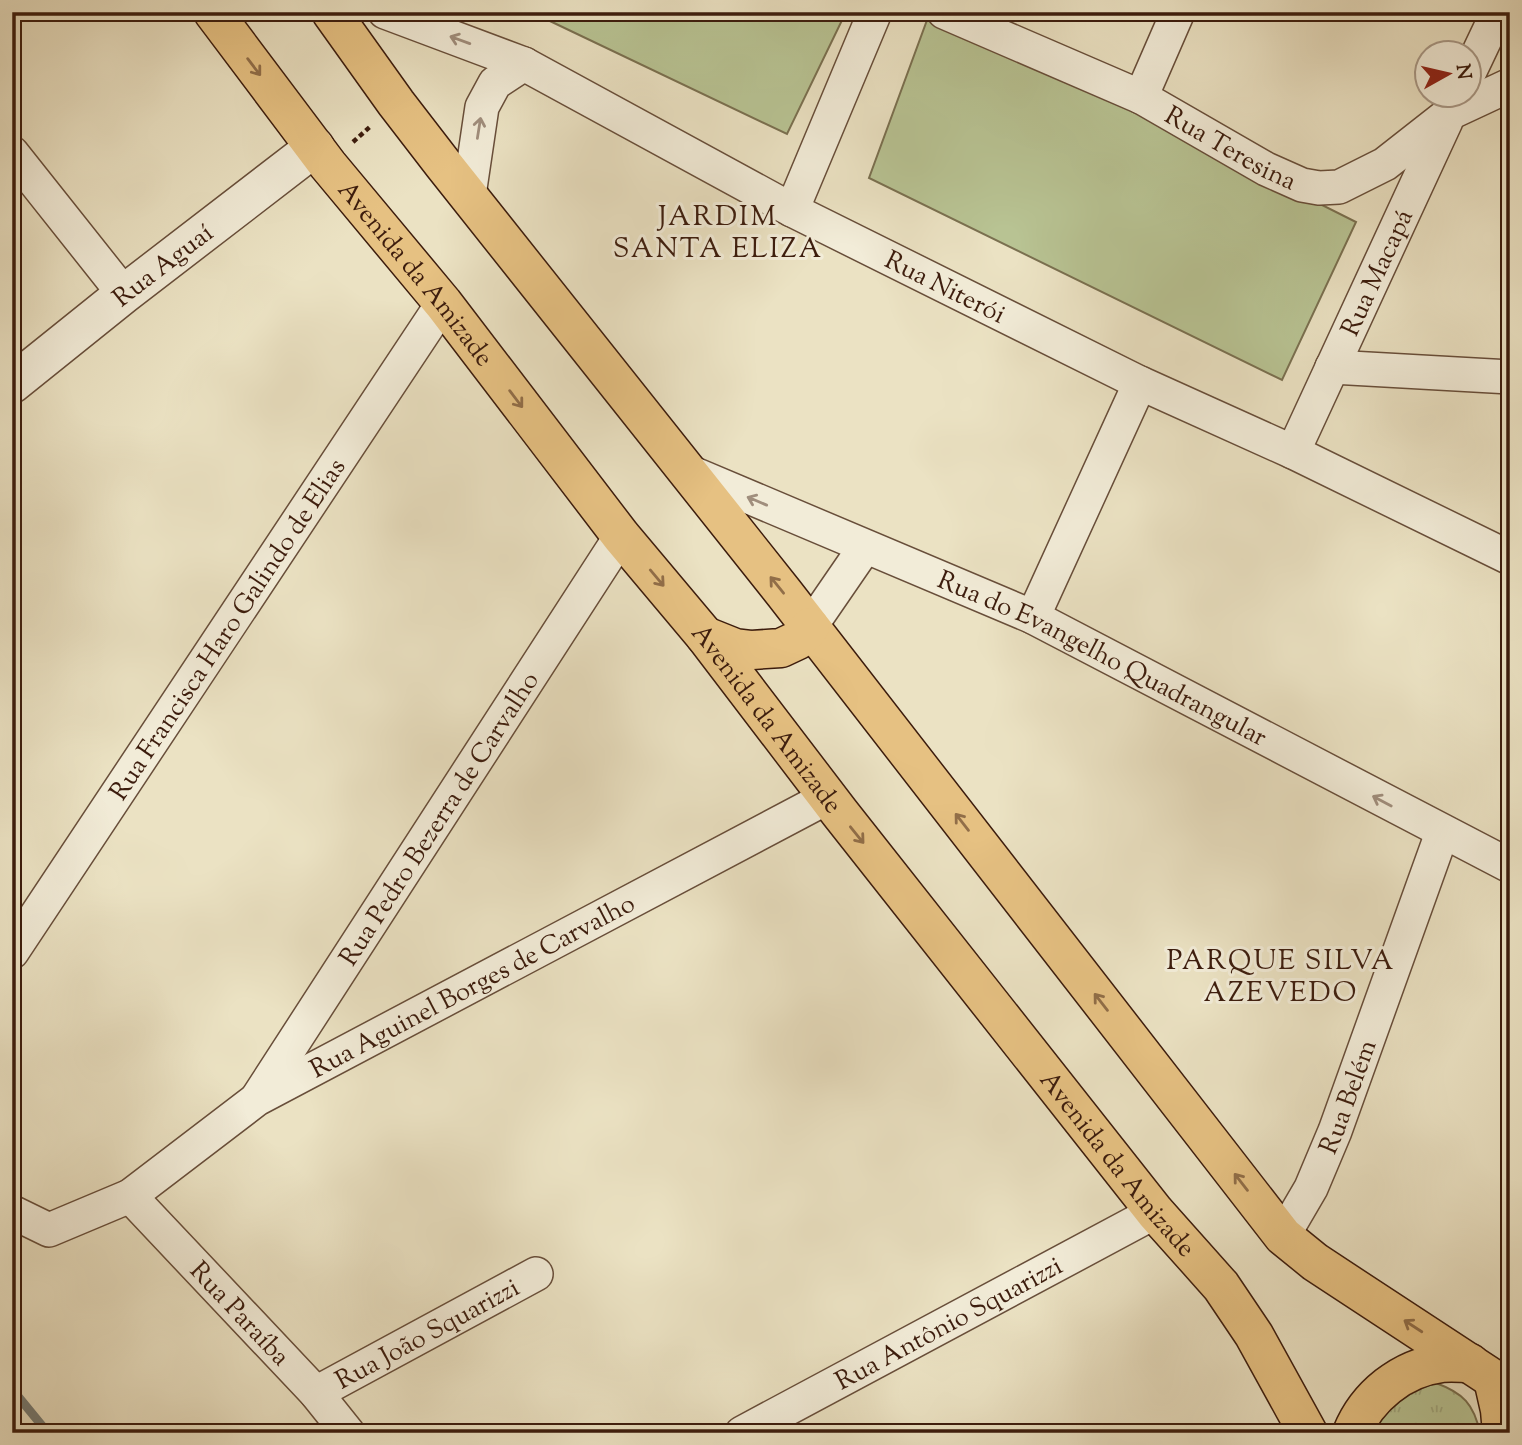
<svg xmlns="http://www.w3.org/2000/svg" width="1522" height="1445" viewBox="0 0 1522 1445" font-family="'Sorts Mill Goudy',serif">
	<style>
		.grass { fill: url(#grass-tufts); stroke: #7a7050; stroke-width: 2 }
		.green { fill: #b8c393; stroke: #7a7050; stroke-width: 2 }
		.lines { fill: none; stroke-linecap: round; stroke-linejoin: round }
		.stream { stroke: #757c76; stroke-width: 9 }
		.minor-casing { stroke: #684e3a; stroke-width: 36 }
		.tertiary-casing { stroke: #684e3a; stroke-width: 41 }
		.primary-casing { stroke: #3c1c0d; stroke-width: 41 }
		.path { stroke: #3c1c0d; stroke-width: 4.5; stroke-dasharray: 5 3.5; stroke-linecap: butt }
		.minor { stroke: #f2ecd8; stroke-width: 33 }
		.tertiary { stroke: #f2ecd8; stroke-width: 38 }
		.primary { stroke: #e6c182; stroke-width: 38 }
		.oneway { stroke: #a08e7d }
		.oneway2 { stroke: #916e48 }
		.labels { text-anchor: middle; stroke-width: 6; stroke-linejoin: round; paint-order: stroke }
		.street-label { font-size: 26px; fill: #3c1c0d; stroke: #f2ecd8 }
		.neighbourhood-label { font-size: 28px; letter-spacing: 2px; fill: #3c1c0d; stroke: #f2ecd8 }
	</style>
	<defs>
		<pattern id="grass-tufts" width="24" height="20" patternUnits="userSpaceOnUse" patternTransform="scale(1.75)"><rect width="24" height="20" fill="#b8c393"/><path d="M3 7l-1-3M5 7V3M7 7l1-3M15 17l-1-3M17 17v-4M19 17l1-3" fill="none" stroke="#9fa77e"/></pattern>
	</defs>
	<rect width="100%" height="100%" fill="#ebe2c3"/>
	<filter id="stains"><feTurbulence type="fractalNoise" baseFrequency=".00286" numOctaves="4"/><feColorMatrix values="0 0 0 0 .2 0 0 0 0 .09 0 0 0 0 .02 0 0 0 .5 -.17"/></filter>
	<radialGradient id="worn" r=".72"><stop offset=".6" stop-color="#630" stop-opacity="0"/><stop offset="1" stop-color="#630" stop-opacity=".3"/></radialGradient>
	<!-- grass -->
	<path class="grass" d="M 1436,1383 C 1463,1393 1474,1404 1480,1433 L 1372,1433 L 1387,1399 Z"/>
	<!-- green -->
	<g class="green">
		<path d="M 531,12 L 846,12 L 787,134 Z"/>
		<path d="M 930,12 L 937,12 L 1356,222 L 1282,380 L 869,178 Z"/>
	</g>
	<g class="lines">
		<!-- stream -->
		<path class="stream" d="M 12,1389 L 48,1433"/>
		<!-- minor casing -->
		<g class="minor-casing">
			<g id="minor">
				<path id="s1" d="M 385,12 L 524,64 L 792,210 L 1140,383 L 1293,452 L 1510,558"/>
				<path id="s2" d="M 944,12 L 1141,97 L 1266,169 L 1302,185 L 1319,188 L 1339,187 L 1385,164 L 1450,113 L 1510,85"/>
				<path d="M 1470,71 L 1498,12"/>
				<path d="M 1141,97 L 1178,12"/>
				<path d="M 12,153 L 124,294"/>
				<path d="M 469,195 L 482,107 L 495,83 L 524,64"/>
				<path d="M 792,210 L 875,12"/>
				<path d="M 1332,367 L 1510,377"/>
				<path id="s3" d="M 1293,452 L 1446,121"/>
				<path id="s4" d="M 685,470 L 1033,617 L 1510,866"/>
				<path d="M 1033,617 L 1140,383"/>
				<path d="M 810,627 L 865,547"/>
				<path id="s5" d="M 12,952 L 443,303"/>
				<path id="s6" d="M 258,1097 L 621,536"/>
				<path id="s7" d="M 130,1196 L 316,1393 L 348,1433"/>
				<path id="s8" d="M 12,1212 L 49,1230 L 130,1196 L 257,1099 L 828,797"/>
				<path id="s9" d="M 1283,1236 L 1311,1188 L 1335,1131 L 1442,833"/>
				<path id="s10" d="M 316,1393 L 536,1274"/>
				<path id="s11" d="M 742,1433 L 1155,1212"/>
			</g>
		</g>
		<!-- tertiary casing -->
		<g class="tertiary-casing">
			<g id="tertiary">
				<path id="s12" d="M 12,384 L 124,294 L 315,147"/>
			</g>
		</g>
		<!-- primary casing -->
		<g class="primary-casing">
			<g id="primary">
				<path id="s13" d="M 213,12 L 328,165 L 443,303 L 621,536 L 705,636 L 840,813 L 1155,1212 L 1221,1286 L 1254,1335 L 1308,1433"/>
				<path d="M 331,12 L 396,103 L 443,164 L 784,593 L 1283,1236 L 1315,1262 L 1510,1390"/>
				<path d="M 705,636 L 735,648 L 752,650 L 781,648 L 798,640 L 810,627"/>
				<path d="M 1493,1379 L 1500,1410 L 1502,1433"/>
				<path d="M 1352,1433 C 1367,1396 1402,1368 1442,1363 C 1451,1362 1461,1363 1470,1363"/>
			</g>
		</g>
		<!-- path -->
		<path class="path" d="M 353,142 L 372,125"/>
		<!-- minor -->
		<use href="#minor" class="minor"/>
		<!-- tertiary -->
		<use href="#tertiary" class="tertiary"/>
		<!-- primary -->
		<use href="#primary" class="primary"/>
	</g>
	<!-- one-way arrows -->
	<defs><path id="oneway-shaft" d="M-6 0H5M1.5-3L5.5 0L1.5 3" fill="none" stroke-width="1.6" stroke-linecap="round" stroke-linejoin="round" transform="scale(1.75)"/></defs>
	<g class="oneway">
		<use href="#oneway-shaft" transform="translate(460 40) rotate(-160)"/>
		<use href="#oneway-shaft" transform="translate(479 128) rotate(-81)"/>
		<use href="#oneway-shaft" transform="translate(757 501) rotate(-157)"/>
		<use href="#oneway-shaft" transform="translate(1382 801) rotate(-152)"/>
	</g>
	<g class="oneway2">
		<use href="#oneway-shaft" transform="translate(254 67) rotate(53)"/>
		<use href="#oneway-shaft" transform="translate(516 399) rotate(53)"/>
		<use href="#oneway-shaft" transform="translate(657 578) rotate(50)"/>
		<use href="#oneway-shaft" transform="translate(777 585) rotate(-129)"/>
		<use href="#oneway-shaft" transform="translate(962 822) rotate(-128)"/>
		<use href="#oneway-shaft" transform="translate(857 835) rotate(51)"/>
		<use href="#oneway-shaft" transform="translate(1101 1002) rotate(-128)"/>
		<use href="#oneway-shaft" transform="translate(1241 1182) rotate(-128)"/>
		<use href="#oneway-shaft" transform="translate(1413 1326) rotate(-147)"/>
	</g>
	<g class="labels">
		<!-- street labels -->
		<g class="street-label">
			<text dy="9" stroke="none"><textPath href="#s2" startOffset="318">Rua Teresina</textPath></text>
			<text dy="9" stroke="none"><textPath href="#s12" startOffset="192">Rua Aguaí</textPath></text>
			<text dy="9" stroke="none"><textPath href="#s13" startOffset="331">Avenida da Amizade</textPath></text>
			<text dy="9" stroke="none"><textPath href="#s3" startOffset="198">Rua Macapá</textPath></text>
			<text dy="9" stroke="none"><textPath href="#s1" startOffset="625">Rua Niterói</textPath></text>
			<text dy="9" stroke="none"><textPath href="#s5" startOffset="388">Rua Francisca Haro Galindo de Elias</textPath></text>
			<text dy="9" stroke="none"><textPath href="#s4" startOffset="458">Rua do Evangelho Quadrangular</textPath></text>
			<text dy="9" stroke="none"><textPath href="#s13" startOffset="898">Avenida da Amizade</textPath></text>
			<text dy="9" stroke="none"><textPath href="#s6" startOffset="332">Rua Pedro Bezerra de Carvalho</textPath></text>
			<text dy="9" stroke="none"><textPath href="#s8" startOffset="532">Rua Aguinel Borges de Carvalho</textPath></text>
			<text dy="9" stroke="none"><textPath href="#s9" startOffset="154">Rua Belém</textPath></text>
			<text dy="9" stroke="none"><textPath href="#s13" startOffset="1465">Avenida da Amizade</textPath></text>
			<text dy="9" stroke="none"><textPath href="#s7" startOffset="161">Rua Paraíba</textPath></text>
			<text dy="9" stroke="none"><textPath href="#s11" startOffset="234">Rua Antônio Squarizzi</textPath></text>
			<text dy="9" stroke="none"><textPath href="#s10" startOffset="126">Rua João Squarizzi</textPath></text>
		</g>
		<!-- neighbourhood labels -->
		<g class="neighbourhood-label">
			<text x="718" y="225">JARDIM<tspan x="718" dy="32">SANTA ELIZA</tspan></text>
			<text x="1281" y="969">PARQUE SILVA<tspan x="1281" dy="32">AZEVEDO</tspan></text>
		</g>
	</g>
	<!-- margin -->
	<rect width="1522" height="1445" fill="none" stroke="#ebe2c3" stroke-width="42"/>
	<rect x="14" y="14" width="1494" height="1417" fill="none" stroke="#3c1c0d" stroke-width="3.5"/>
	<rect x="21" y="21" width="1480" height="1403" fill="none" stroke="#3c1c0d" stroke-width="2"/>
	<!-- north arrow -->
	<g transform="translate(1448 74) rotate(82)"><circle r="33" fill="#f2ecd8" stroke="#a99987" stroke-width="2"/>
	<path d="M0-5L12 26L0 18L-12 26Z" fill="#8f2418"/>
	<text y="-10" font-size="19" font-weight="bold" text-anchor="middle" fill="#3c1c0d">N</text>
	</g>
	<rect width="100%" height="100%" filter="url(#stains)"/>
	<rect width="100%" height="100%" fill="url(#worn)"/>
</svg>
